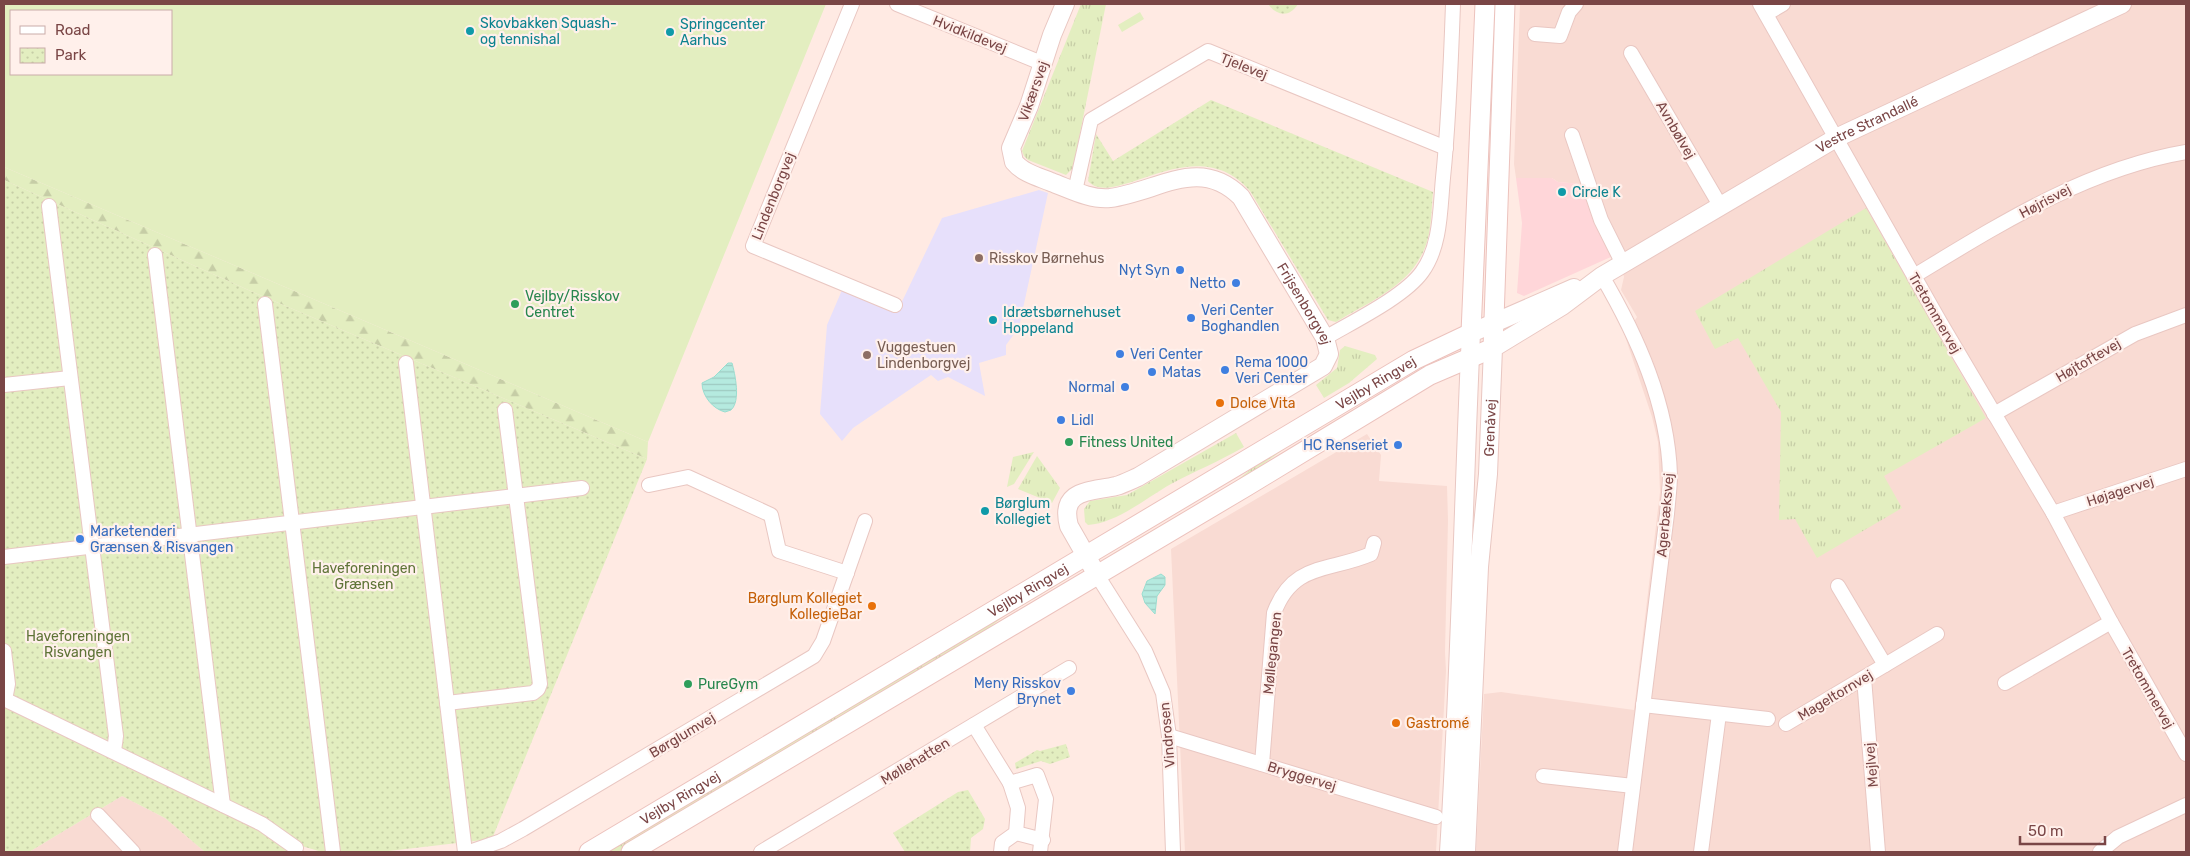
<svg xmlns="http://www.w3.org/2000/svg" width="2190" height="856" viewBox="0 0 2190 856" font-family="Rubik,sans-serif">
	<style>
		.residential { fill: #f9dbd3 }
		.commercial { fill: #ffd6d9 }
		.education { fill: #e7e0fb }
		.grass { fill: url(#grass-tufts) }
		.forest { fill: url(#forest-firs) }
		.park { fill: url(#park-dots) }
		.pitch { fill: #e3eec0; fill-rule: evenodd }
		.water { fill: url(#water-rules); stroke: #9addd0 }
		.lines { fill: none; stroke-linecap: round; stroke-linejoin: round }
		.minor-casing { stroke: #e9c7c2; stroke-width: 16 }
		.tertiary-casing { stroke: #e9c7c2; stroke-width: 20 }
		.secondary-casing { stroke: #ecc2bd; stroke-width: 21 }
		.minor { stroke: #fff; stroke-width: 14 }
		.tertiary { stroke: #fff; stroke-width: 18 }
		.secondary { stroke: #fff; stroke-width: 19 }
		.culture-dot { fill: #0f9aa8; stroke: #fff0eb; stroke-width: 2 }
		.education-dot { fill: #8d6e63; stroke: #fff0eb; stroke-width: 2 }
		.shop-dot { fill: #3f7fe0; stroke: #fff0eb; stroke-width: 2 }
		.leisure-dot { fill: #2e9e5b; stroke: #fff0eb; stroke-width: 2 }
		.food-dot { fill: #e8710a; stroke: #fff0eb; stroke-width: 2 }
		.labels { text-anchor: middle; stroke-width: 4.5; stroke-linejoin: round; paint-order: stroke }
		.culture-label { font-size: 14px; fill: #0d838f; stroke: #fff0eb; text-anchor: start }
		.street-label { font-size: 14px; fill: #7a4646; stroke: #fff0eb }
		.education-label { font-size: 14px; fill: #785e54; stroke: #fff0eb; text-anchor: start }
		.shop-label { font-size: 14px; fill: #366cbe; stroke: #fff0eb; text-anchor: start }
		.leisure-label { font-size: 14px; fill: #27864d; stroke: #fff0eb; text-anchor: start }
		.food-label { font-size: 14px; fill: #c56008; stroke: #fff0eb; text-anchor: start }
		.park-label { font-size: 14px; fill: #5f7437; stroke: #fff0eb }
	</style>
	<defs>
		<pattern id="grass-tufts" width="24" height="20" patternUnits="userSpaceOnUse" patternTransform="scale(1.25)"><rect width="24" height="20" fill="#e3eec0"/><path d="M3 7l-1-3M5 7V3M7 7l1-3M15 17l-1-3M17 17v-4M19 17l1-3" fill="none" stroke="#c6cda6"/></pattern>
		<pattern id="forest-firs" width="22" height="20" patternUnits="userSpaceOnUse" patternTransform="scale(1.25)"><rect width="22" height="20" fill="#e3eec0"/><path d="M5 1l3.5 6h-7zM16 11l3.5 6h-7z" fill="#c6cda6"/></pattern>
		<pattern id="park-dots" width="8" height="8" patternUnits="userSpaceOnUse" patternTransform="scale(1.25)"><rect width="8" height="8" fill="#e3eec0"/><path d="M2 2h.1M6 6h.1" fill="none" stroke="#c6cda6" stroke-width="1.8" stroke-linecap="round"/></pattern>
		<pattern id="water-rules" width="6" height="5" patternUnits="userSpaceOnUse" patternTransform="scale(1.25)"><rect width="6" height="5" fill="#b5eadf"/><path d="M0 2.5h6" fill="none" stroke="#9fcac1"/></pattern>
	</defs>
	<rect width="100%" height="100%" fill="#ffeae3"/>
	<!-- residential -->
	<g class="residential">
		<path d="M 1520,4 L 2186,4 L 2186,852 L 1476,852 L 1484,694 L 1501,692 L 1634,710 L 1660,492 L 1658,442 L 1652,417 L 1625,336 L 1637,317 L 1621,290 L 1624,277 L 1613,235 L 1582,184 L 1558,182 L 1552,178 L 1516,178 L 1514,164 Z"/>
		<path d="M 1367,434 L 1381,455 L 1379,481 L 1447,486 L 1448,520 L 1445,652 L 1446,671 L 1436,852 L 1185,852 L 1171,549 Z"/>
		<path d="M 122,796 L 165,818 L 205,852 L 29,852 Z"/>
	</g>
	<!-- commercial -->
	<path class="commercial" d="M 1516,178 L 1552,178 L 1558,182 L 1582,184 L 1613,256 L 1524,296 L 1517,293 L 1522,223 Z"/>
	<!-- education -->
	<path class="education" d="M 1039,190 L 1048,193 L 1019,327 L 1006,345 L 1006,355 L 979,363 L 985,396 L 948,377 L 938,381 L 931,375 L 853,428 L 842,441 L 820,414 L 827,325 L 842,290 L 897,312 L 942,218 Z"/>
	<!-- grass -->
	<g class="grass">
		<path d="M 1081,4 L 1106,4 L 1073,168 L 1066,175 L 1028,160 L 1024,156 L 1022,151 Z"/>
		<path d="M 1866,208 L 1986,418 L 1884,476 L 1902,508 L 1817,558 L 1795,519 L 1779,520 L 1781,412 L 1738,338 L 1715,349 L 1695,311 Z"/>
		<path d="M 1345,346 L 1375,355 L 1377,359 L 1349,383 L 1324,398 L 1316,385 L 1337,368 L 1340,350 Z"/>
		<path d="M 1436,358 L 1288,446 L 1232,487 L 1116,556 L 1114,553 L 1235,482 L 1272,452 Z"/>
		<path d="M 1236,433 L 1244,447 C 1220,461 1195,471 1171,484 C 1146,498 1117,523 1088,525 L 1085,522 L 1084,509 L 1090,501 L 1127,495 Z"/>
		<path d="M 1034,452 L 1014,484 L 1007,487 L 1013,457 Z"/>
		<path d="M 1037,456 L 1060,488 L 1052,503 L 1018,489 Z"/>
		<path d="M 1065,575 L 1067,579 L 1003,617 L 957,652 L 618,852 L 603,852 Z"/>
	</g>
	<!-- forest -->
	<path class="forest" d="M 4,167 L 648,442 L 647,459 L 255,293 L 4,180 Z"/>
	<!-- park -->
	<g class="park">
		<path d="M 1268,4 L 1298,4 C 1290,17 1277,17 1268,4 Z"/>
		<path d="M 1211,100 L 1433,192 C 1431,213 1432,237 1421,256 C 1405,288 1365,304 1336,322 L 1328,320 L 1250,191 C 1195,127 1114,211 1088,181 L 1096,134 L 1113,161 Z"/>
		<path d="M 4,180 L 255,293 L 647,459 L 492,839 L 380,852 L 322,852 L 295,844 L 4,692 Z"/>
		<path d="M 4,702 L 258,826 L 291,852 L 205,852 L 165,818 L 122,796 L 29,852 L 4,852 Z"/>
		<path d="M 1066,744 L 1070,757 L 1050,764 L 1041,761 L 1016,769 L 1015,763 L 1037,750 L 1040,751 Z"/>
		<path d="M 968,790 L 985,819 L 983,829 L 971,838 L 970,852 L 905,852 L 893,833 L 958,792 Z"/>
	</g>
	<!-- pitch -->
	<g class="pitch">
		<path d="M 4,4 L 826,4 L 648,442 L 4,167 ZM 11,11 L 171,11 L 171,74 L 11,74 Z"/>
		<path d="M 1140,12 L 1144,19 L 1122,32 L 1118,25 Z"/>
	</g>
	<!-- water -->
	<g class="water">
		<path d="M 728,363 L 732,363 C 735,374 741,401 731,410 L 725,412 C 713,409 702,396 702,383 L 714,377 Z"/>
		<path d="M 1161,574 L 1165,577 L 1165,585 L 1157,596 L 1155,614 L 1145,603 L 1142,594 L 1147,581 Z"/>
	</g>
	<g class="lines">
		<!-- minor casing -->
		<g class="minor-casing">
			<g id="minor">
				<path d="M 852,4 L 753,246 L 895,305"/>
				<path d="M 897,4 L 1044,64"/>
				<path d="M 1760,4 L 1940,322 L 2053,513 L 2111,622 L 2186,754"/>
				<path d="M 1766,14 L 1783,4"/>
				<path d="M 1535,34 L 1560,36 L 1569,12 L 1576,4"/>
				<path d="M 1631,53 L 1721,207"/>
				<path d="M 1572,135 L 1601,220 L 1623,264"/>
				<path d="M 1075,191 L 1091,120 L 1208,51 L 1446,148"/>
				<path d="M 49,206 L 116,736 L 114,751"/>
				<path d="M 155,255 L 223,805"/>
				<path d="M 1602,276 C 1637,336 1668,404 1670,475 C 1670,488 1668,501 1667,514 L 1625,852"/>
				<path d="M 1914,276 C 2000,224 2086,169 2186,152"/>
				<path d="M 265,304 L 333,852"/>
				<path d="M 1325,338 C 1352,322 1404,297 1422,272 C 1441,246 1440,209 1443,178 C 1449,120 1451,62 1453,4"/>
				<path d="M 406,363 L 465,852"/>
				<path d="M 4,385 L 70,378"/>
				<path d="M 1994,414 L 2135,334 L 2186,315"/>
				<path d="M 649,485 L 688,477 L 771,515 L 779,551 L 847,573"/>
				<path d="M 2053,513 L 2186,469"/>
				<path d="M 4,557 L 582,488"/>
				<path d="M 1097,575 L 1145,651 L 1163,693 L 1169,736 L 1173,852"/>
				<path d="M 1838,586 L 1885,665"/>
				<path d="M 4,651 L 8,684 L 5,700"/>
				<path d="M 1864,678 L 1878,852"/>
				<path d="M 2005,683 L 2111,622"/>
				<path d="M 4,699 L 262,824 L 296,848"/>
				<path d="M 447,703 L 533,693 L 538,689 L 540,684 L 505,410"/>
				<path d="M 1643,705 L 1768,719"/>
				<path d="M 1786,724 L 1937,634"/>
				<path d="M 974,725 L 1010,783"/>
				<path d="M 1169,736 L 1436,817"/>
				<path d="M 1262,764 L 1274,613 C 1293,562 1329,572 1371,554 L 1374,543"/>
				<path d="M 1543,776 L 1633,786"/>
				<path d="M 98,815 L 133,852"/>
				<path d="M 1016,833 L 1043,840"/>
				<path d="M 469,852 L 501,841 L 523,829 L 814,656 L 823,641 L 865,521"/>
				<path d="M 761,852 L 1069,668"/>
				<path d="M 1001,852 L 1002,843 L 1016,833 L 1018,808 L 1010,783 L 1037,775 L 1046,799 L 1040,852"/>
				<path d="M 1701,852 L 1719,714"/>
				<path d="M 2100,852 L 2118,837 L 2186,805"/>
			</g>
		</g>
		<!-- tertiary casing -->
		<g class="tertiary-casing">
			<g id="tertiary">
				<path id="s1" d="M 1065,4 L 1052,35 L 1029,106 L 1011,148 L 1014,162 C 1023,173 1039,177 1051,182 C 1070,189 1090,200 1110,198 C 1158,192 1199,155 1241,197 L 1325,338 L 1329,354 L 1323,366 L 1138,477 C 1131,480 1123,484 1116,486 C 1092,492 1059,488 1069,526 L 1097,575"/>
				<path d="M 1449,852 C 1460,679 1463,506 1471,333 L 1574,288"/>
				<path id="s2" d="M 1466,852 L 1479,567 L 1488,474 L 1493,348 L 1562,306 L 1602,276 L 1836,138 L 2122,4"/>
			</g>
		</g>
		<!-- secondary casing -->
		<g class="secondary-casing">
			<g id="secondary">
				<path id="s3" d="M 589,852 L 1414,360 L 1471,333 L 1485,4"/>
				<path d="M 631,852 L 1247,486 L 1430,375 L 1493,348 L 1505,4"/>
			</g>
		</g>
		<!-- minor -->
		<use href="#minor" class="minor"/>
		<!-- tertiary -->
		<use href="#tertiary" class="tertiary"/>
		<!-- secondary -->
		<use href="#secondary" class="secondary"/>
	</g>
	<!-- markers -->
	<g class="culture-dot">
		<circle cx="470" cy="31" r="5"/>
		<circle cx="670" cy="32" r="5"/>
		<circle cx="1562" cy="192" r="5"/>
		<circle cx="993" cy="320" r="5"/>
		<circle cx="985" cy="511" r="5"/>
	</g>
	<g class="education-dot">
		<circle cx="979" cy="258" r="5"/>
		<circle cx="867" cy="355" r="5"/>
	</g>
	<g class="shop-dot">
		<circle cx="1180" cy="270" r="5"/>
		<circle cx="1236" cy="283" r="5"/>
		<circle cx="1191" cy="318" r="5"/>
		<circle cx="1120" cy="354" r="5"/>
		<circle cx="1225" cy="370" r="5"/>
		<circle cx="1152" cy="372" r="5"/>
		<circle cx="1125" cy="387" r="5"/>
		<circle cx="1061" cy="420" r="5"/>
		<circle cx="1398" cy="445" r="5"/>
		<circle cx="80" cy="539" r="5"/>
		<circle cx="1071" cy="691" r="5"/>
	</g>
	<g class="leisure-dot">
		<circle cx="515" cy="304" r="5"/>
		<circle cx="1069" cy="442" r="5"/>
		<circle cx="688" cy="684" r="5"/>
	</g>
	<g class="food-dot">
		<circle cx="1220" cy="403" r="5"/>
		<circle cx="872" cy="606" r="5"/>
		<circle cx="1396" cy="723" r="5"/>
	</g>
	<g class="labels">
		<!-- culture labels -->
		<g class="culture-label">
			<text x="480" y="28">Skovbakken Squash-<tspan x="480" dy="16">og tennishal</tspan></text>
			<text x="680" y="29">Springcenter<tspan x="680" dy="16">Aarhus</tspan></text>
			<text x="1572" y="197">Circle K</text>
			<text x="1003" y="317">Idrætsbørnehuset<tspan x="1003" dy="16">Hoppeland</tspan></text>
			<text x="995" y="508">Børglum<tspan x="995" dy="16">Kollegiet</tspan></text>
		</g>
		<!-- street labels -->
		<g class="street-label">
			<text transform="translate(970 34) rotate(22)" y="5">Hvidkildevej</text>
			<text transform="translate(1244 66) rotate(22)" y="5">Tjelevej</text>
			<text transform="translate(1033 91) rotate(-70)" y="5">Vikærsvej</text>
			<text dy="5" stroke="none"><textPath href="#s2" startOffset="941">Vestre Strandallé</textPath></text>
			<text transform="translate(1676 130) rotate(60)" y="5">Avnbølvej</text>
			<text transform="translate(773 196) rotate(-68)" y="5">Lindenborgvej</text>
			<text transform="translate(2045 201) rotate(-28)" y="5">Højrisvej</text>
			<text dy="5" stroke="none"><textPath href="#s1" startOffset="536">Frijsenborgvej</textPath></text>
			<text transform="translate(1935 313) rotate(60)" y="5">Tretommervej</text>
			<text transform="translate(2088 360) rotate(-30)" y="5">Højtoftevej</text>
			<text dy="5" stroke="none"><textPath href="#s3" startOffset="916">Vejlby Ringvej</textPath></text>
			<text dy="5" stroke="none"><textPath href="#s2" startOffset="425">Grenåvej</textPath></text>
			<text transform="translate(2120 491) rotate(-18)" y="5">Højagervej</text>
			<text transform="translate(1665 515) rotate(-85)" y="5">Agerbæksvej</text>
			<text dy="5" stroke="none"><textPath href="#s3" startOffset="511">Vejlby Ringvej</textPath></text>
			<text transform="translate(1272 653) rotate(-84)" y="5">Møllegangen</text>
			<text transform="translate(2148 688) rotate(60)" y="5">Tretommervej</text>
			<text transform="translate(1835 695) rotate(-31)" y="5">Mageltornvej</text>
			<text transform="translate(682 735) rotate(-31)" y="5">Børglumvej</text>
			<text transform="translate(1167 735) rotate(-95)" y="5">Vindrosen</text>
			<text transform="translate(915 761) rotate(-31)" y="5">Møllehatten</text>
			<text transform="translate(1871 765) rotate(-95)" y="5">Mejlvej</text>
			<text transform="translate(1302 776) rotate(17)" y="5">Bryggervej</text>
			<text dy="5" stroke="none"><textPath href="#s3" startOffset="106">Vejlby Ringvej</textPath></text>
		</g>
		<!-- education labels -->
		<g class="education-label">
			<text x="989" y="263">Risskov Børnehus</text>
			<text x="877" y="352">Vuggestuen<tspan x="877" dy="16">Lindenborgvej</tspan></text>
		</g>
		<!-- shop labels -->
		<g class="shop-label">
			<text x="1170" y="275" text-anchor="end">Nyt Syn</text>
			<text x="1226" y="288" text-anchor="end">Netto</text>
			<text x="1201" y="315">Veri Center<tspan x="1201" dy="16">Boghandlen</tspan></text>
			<text x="1130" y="359">Veri Center</text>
			<text x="1235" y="367">Rema 1000<tspan x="1235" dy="16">Veri Center</tspan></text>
			<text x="1162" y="377">Matas</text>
			<text x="1115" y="392" text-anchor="end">Normal</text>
			<text x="1071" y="425">Lidl</text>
			<text x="1388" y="450" text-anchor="end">HC Renseriet</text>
			<text x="90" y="536">Marketenderi<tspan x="90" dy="16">Grænsen &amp; Risvangen</tspan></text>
			<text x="1061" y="688" text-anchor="end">Meny Risskov<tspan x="1061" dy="16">Brynet</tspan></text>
		</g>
		<!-- leisure labels -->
		<g class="leisure-label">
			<text x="525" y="301">Vejlby/Risskov<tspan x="525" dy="16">Centret</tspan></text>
			<text x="1079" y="447">Fitness United</text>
			<text x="698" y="689">PureGym</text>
		</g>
		<!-- food labels -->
		<g class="food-label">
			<text x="1230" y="408">Dolce Vita</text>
			<text x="862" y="603" text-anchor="end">Børglum Kollegiet<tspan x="862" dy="16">KollegieBar</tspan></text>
			<text x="1406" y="728">Gastromé</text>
		</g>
		<!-- park labels -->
		<g class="park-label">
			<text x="364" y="573">Haveforeningen<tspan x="364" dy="16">Grænsen</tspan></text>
			<text x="78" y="641">Haveforeningen<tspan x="78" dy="16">Risvangen</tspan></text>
		</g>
	</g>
	<!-- border -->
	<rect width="2190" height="856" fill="none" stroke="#7a4646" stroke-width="10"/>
	<!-- legend -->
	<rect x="10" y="10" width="162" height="65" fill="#fff0eb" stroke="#caaca9"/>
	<rect x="20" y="26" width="25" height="8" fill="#ffffff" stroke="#caaca9"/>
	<text x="55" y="35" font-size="15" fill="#7a4646">Road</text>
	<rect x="20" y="48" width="25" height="15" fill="url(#park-dots)" stroke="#caaca9"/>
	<text x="55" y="60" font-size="15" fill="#7a4646">Park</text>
	<!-- scale -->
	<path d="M2020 836v8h85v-8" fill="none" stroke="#7a4646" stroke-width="2.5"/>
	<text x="2028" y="836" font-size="15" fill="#7a4646" stroke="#fff0eb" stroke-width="4" paint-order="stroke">50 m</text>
</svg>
